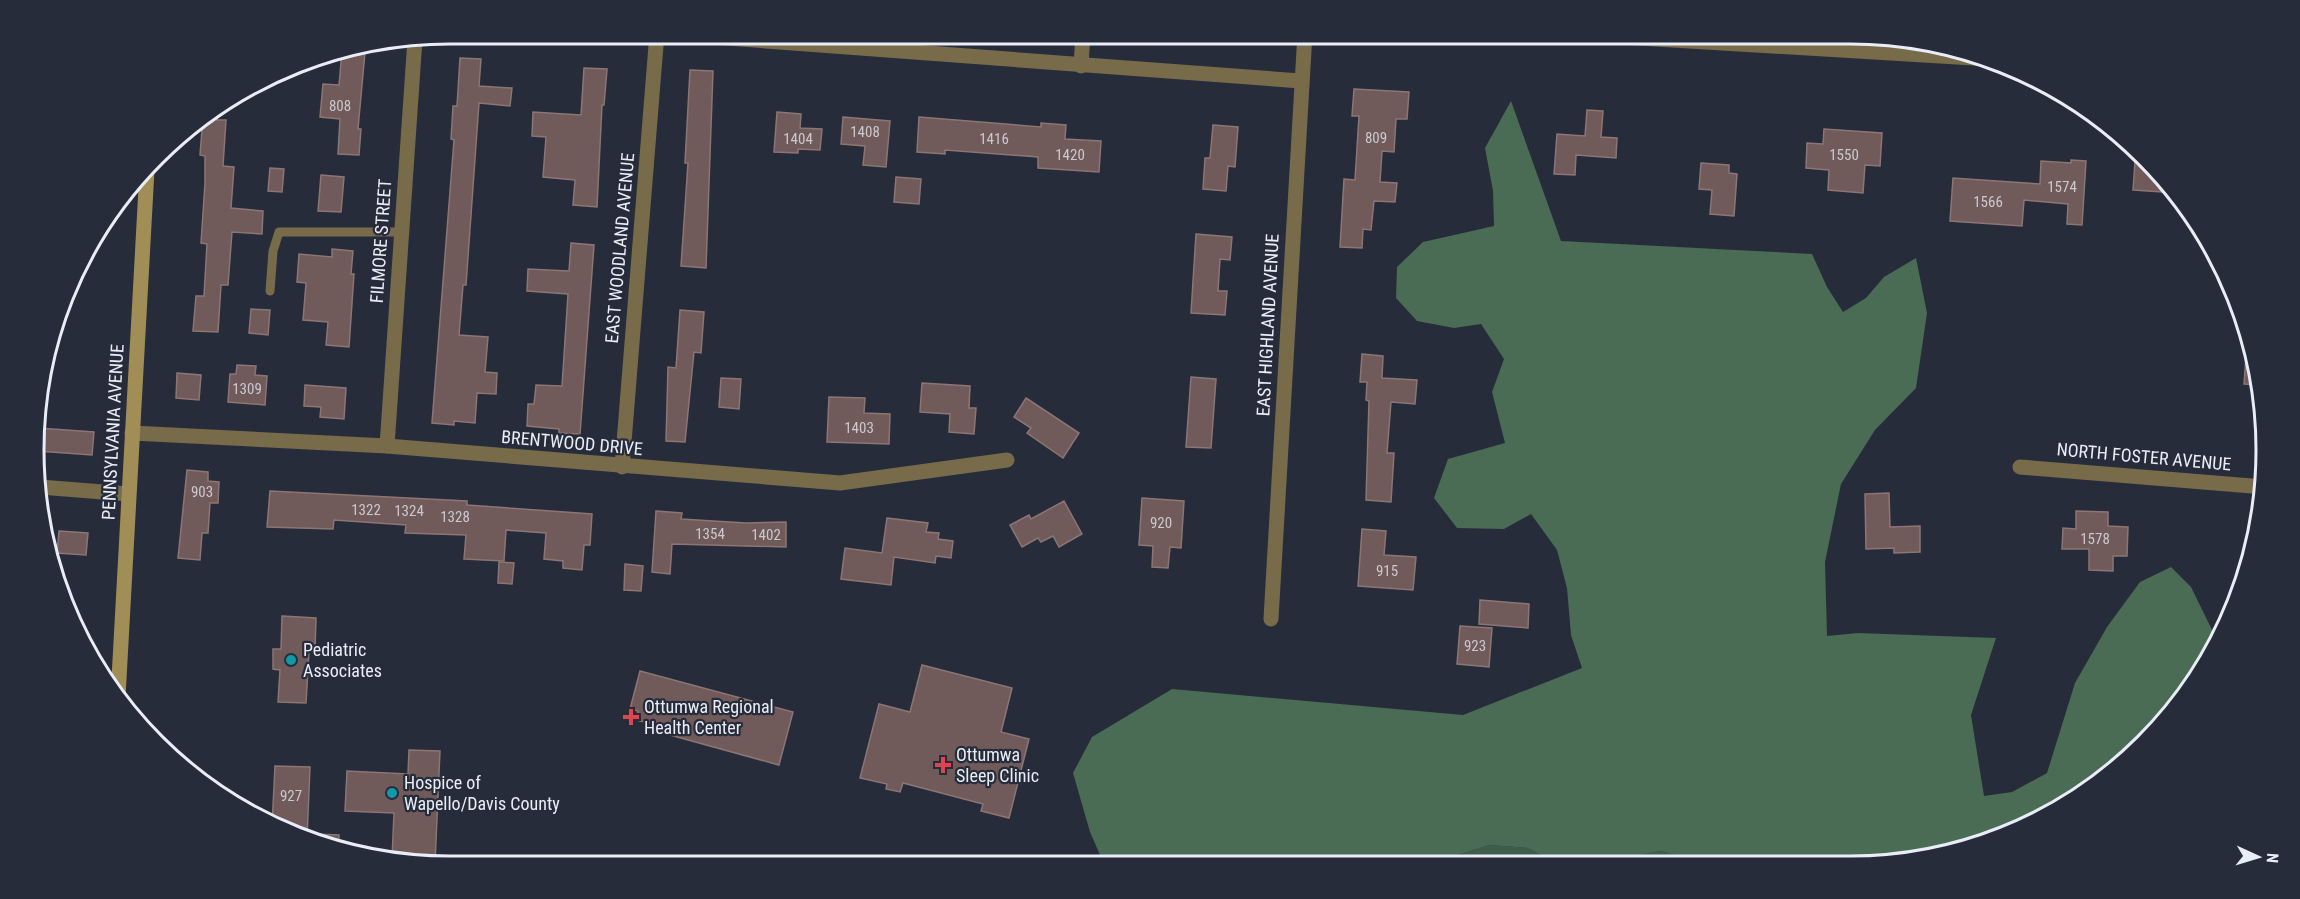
<svg xmlns="http://www.w3.org/2000/svg" width="2300" height="899" viewBox="0 0 2300 899" font-family="'Roboto Condensed',sans-serif">
	<style>
		.green { fill: #405f4a }
		.forest { fill: #4a6b54 }
		.building { fill: #705b5a; stroke: #8c7574; stroke-width: 1.5 }
		.lines { fill: none; stroke-linecap: round; stroke-linejoin: round }
		.lane { stroke: #776b4a; stroke-width: 9 }
		.street { stroke: #776b4a; stroke-width: 15 }
		.secondary { stroke: #a18e57; stroke-width: 15 }
		.culture-dot { fill: #0f9aa8; stroke: #262c3a; stroke-width: 2 }
		.health-dot { fill: #e0444e; stroke: #262c3a; stroke-width: 2 }
		.labels { text-anchor: middle; stroke-width: 4.5; stroke-linejoin: round; paint-order: stroke }
		.number-label { font-size: 15px; fill: #cbc8d0 }
		.street-label { font-size: 18px; fill: #e9edf7; stroke: #262c3a }
		.poi-label { font-size: 18px; fill: #e9edf7; stroke: #262c3a; text-anchor: start }
		.rim { fill: none; stroke: #e9edf7; stroke-width: 3 }
	</style>
	<rect width="100%" height="100%" fill="#262c3a"/>
	<!-- green -->
	<g class="green">
		<path d="M 1489,845 L 1528,848 L 1555,863 L 1431,864 Z"/>
		<path d="M 1660,851 L 1702,863 L 1603,863 Z"/>
	</g>
	<!-- forest -->
	<path class="forest" d="M 1511,101 L 1561,241 L 1812,254 L 1827,287 L 1843,312 L 1866,298 L 1884,277 L 1916,258 L 1927,313 L 1916,388 L 1875,430 L 1841,484 L 1825,562 L 1827,636 L 1858,633 L 1996,638 L 1971,715 L 1984,796 L 2012,792 L 2047,773 L 2075,683 L 2107,627 L 2140,582 L 2171,567 L 2191,587 L 2216,638 L 2197,681 L 2125,762 L 2034,823 L 1905,862 L 1702,863 L 1660,851 L 1603,863 L 1555,863 L 1528,848 L 1489,845 L 1431,864 L 1104,864 L 1090,832 L 1073,773 L 1092,737 L 1172,689 L 1463,715 L 1582,668 L 1571,635 L 1567,588 L 1557,550 L 1531,514 L 1504,529 L 1457,528 L 1434,498 L 1448,459 L 1505,443 L 1492,392 L 1504,359 L 1481,324 L 1454,328 L 1417,321 L 1396,298 L 1397,267 L 1423,242 L 1494,226 L 1493,191 L 1485,148 Z"/>
	<!-- building -->
	<g class="building">
		<path d="M 342,51 L 365,52 L 358,129 L 361,129 L 359,155 L 338,154 L 340,119 L 320,117 L 323,84 L 339,85 Z"/>
		<path d="M 460,58 L 481,59 L 479,86 L 512,88 L 510,106 L 479,103 L 466,285 L 463,285 L 459,335 L 488,337 L 485,372 L 497,373 L 496,394 L 477,393 L 475,423 L 454,421 L 454,425 L 432,423 L 454,140 L 451,139 L 453,106 L 457,106 Z"/>
		<path d="M 584,68 L 607,69 L 604,105 L 602,105 L 597,207 L 573,205 L 575,180 L 543,177 L 546,137 L 532,136 L 533,112 L 581,115 Z"/>
		<path d="M 690,70 L 713,71 L 706,268 L 681,266 L 688,163 L 685,163 Z"/>
		<path d="M 1354,89 L 1409,92 L 1407,119 L 1396,119 L 1394,152 L 1382,151 L 1380,182 L 1397,183 L 1395,202 L 1374,201 L 1371,230 L 1363,229 L 1362,248 L 1340,247 L 1344,179 L 1355,180 L 1359,116 L 1352,116 Z"/>
		<path d="M 218,105 L 217,120 L 226,120 L 223,166 L 234,167 L 231,208 L 263,211 L 262,234 L 232,232 L 228,285 L 221,285 L 218,332 L 193,331 L 196,296 L 204,296 L 207,244 L 201,243 L 205,183 L 205,156 L 200,155 L 203,117 Z"/>
		<path d="M 1587,110 L 1603,111 L 1601,137 L 1617,138 L 1616,158 L 1576,155 L 1575,175 L 1554,174 L 1557,134 L 1585,136 Z"/>
		<path d="M 777,112 L 801,114 L 800,128 L 822,129 L 820,150 L 798,149 L 798,153 L 774,152 Z"/>
		<path d="M 843,117 L 890,121 L 886,167 L 863,165 L 865,146 L 841,144 Z"/>
		<path d="M 919,117 L 1041,127 L 1041,123 L 1066,125 L 1065,139 L 1101,141 L 1099,172 L 1038,168 L 1038,157 L 945,150 L 945,154 L 917,152 Z"/>
		<path d="M 1213,125 L 1238,127 L 1235,167 L 1228,166 L 1226,191 L 1203,189 L 1205,158 L 1210,158 Z"/>
		<path d="M 1824,129 L 1882,133 L 1880,166 L 1865,165 L 1863,193 L 1828,190 L 1829,170 L 1806,168 L 1807,143 L 1823,144 Z"/>
		<path d="M 2071,160 L 2086,161 L 2082,225 L 2067,224 L 2068,204 L 2024,200 L 2022,226 L 1950,221 L 1953,178 L 2040,184 L 2041,161 L 2071,163 Z"/>
		<path d="M 2135,162 L 2151,163 L 2177,193 L 2133,190 Z"/>
		<path d="M 1701,163 L 1729,165 L 1729,173 L 1737,174 L 1734,216 L 1710,214 L 1712,190 L 1699,189 Z"/>
		<path d="M 270,168 L 284,169 L 282,192 L 268,191 Z"/>
		<path d="M 321,175 L 344,177 L 341,212 L 318,211 Z"/>
		<path d="M 896,177 L 921,179 L 919,204 L 894,202 Z"/>
		<path d="M 1196,234 L 1232,237 L 1230,260 L 1220,259 L 1218,291 L 1227,291 L 1225,315 L 1191,313 Z"/>
		<path d="M 571,243 L 594,245 L 580,434 L 559,433 L 559,429 L 527,426 L 528,404 L 534,404 L 536,385 L 562,386 L 568,294 L 527,291 L 528,269 L 569,271 Z"/>
		<path d="M 332,249 L 353,251 L 351,274 L 354,274 L 349,347 L 326,345 L 328,322 L 303,320 L 306,283 L 297,282 L 299,254 L 332,257 Z"/>
		<path d="M 251,309 L 270,310 L 268,335 L 249,333 Z"/>
		<path d="M 680,310 L 704,312 L 701,353 L 694,352 L 685,442 L 666,441 L 668,367 L 676,368 Z"/>
		<path d="M 2247,342 L 2251,342 L 2261,385 L 2244,384 Z"/>
		<path d="M 1362,354 L 1383,356 L 1382,378 L 1417,380 L 1415,404 L 1391,402 L 1387,453 L 1394,453 L 1391,502 L 1366,500 L 1369,401 L 1366,400 L 1367,382 L 1360,382 Z"/>
		<path d="M 237,365 L 256,366 L 255,375 L 267,376 L 265,405 L 228,402 L 230,374 L 236,374 Z"/>
		<path d="M 177,373 L 201,375 L 199,400 L 176,398 Z"/>
		<path d="M 1191,377 L 1216,379 L 1211,448 L 1186,447 Z"/>
		<path d="M 721,378 L 741,379 L 739,409 L 719,407 Z"/>
		<path d="M 922,383 L 970,386 L 969,408 L 976,408 L 974,434 L 949,432 L 950,414 L 920,412 Z"/>
		<path d="M 305,385 L 346,388 L 344,419 L 320,417 L 321,407 L 304,406 Z"/>
		<path d="M 829,397 L 865,398 L 864,413 L 890,414 L 889,444 L 827,442 Z"/>
		<path d="M 1026,398 L 1079,433 L 1063,458 L 1027,433 L 1031,428 L 1014,417 Z"/>
		<path d="M 38,428 L 94,432 L 92,455 L 38,451 Z"/>
		<path d="M 187,470 L 208,472 L 208,481 L 219,482 L 218,503 L 210,503 L 208,533 L 202,533 L 200,560 L 178,558 Z"/>
		<path d="M 270,491 L 467,501 L 467,505 L 592,514 L 590,545 L 584,545 L 582,570 L 563,568 L 563,561 L 544,559 L 546,533 L 506,530 L 504,561 L 464,559 L 466,535 L 405,533 L 406,525 L 334,520 L 333,529 L 267,527 Z"/>
		<path d="M 1889,493 L 1890,527 L 1920,526 L 1920,552 L 1894,553 L 1894,548 L 1866,549 L 1865,494 Z"/>
		<path d="M 1142,498 L 1184,501 L 1181,548 L 1170,547 L 1168,568 L 1152,567 L 1153,546 L 1139,545 Z"/>
		<path d="M 1064,501 L 1082,534 L 1059,547 L 1053,536 L 1041,542 L 1038,538 L 1022,547 L 1010,525 L 1029,515 L 1031,519 Z"/>
		<path d="M 656,511 L 682,513 L 681,519 L 746,523 L 786,522 L 786,547 L 672,544 L 670,574 L 652,572 Z"/>
		<path d="M 2076,511 L 2108,512 L 2108,526 L 2128,527 L 2127,556 L 2113,556 L 2113,571 L 2089,570 L 2089,549 L 2062,549 L 2063,528 L 2076,529 Z"/>
		<path d="M 887,518 L 928,523 L 926,532 L 939,533 L 938,539 L 953,541 L 951,558 L 936,556 L 935,563 L 894,557 L 891,585 L 841,579 L 845,548 L 882,553 Z"/>
		<path d="M 1362,529 L 1386,531 L 1384,555 L 1416,557 L 1413,590 L 1358,586 Z"/>
		<path d="M 59,531 L 88,533 L 86,555 L 57,553 Z"/>
		<path d="M 499,562 L 514,563 L 512,584 L 498,583 Z"/>
		<path d="M 625,564 L 643,566 L 641,591 L 624,590 Z"/>
		<path d="M 1480,600 L 1529,604 L 1528,628 L 1479,624 Z"/>
		<path d="M 282,616 L 316,618 L 315,651 L 309,651 L 306,703 L 278,702 L 280,670 L 273,669 L 273,649 L 281,649 Z"/>
		<path d="M 1460,626 L 1492,628 L 1489,667 L 1457,664 Z"/>
		<path d="M 922,665 L 1012,688 L 1001,732 L 1029,739 L 1009,818 L 981,811 L 983,804 L 903,783 L 900,792 L 886,789 L 887,784 L 860,778 L 879,704 L 910,712 Z"/>
		<path d="M 640,671 L 793,712 L 779,765 L 659,732 L 661,726 L 636,720 L 638,711 L 630,709 Z"/>
		<path d="M 409,750 L 440,751 L 435,864 L 392,858 L 394,813 L 345,811 L 347,771 L 408,774 Z"/>
		<path d="M 275,766 L 310,767 L 307,839 L 272,826 Z"/>
		<path d="M 313,834 L 339,835 L 338,850 L 312,841 Z"/>
	</g>
	<g class="lines">
		<!-- lane -->
		<path class="lane" d="M 270,291 L 273,251 L 279,232 L 402,232"/>
		<!-- street -->
		<g class="street">
			<path d="M 660,33 L 1301,81"/>
			<path d="M 1556,33 L 1990,59"/>
			<path d="M 1081,66 L 1083,33"/>
			<path d="M 132,433 L 387,446 L 840,483 L 1007,460"/>
			<path d="M 387,446 L 415,39"/>
			<path d="M 622,467 L 657,33"/>
			<path d="M 2020,467 L 2264,487"/>
			<path d="M 40,487 L 128,494"/>
			<path d="M 1271,619 L 1305,33"/>
		</g>
		<!-- secondary -->
		<path class="secondary" d="M 118,697 L 147,170"/>
	</g>
	<!-- markers -->
	<g class="culture-dot">
		<circle cx="291" cy="660" r="6"/>
		<circle cx="392" cy="793" r="6"/>
	</g>
	<g class="health-dot">
		<path d="M628 708h6v6h6v6h-6v6h-6v-6h-6v-6h6z"/>
		<path d="M940 756h6v6h6v6h-6v6h-6v-6h-6v-6h6z"/>
	</g>
	<g class="labels">
		<!-- number labels -->
		<g class="number-label">
			<text x="340" y="111">808</text>
			<text x="865" y="137">1408</text>
			<text x="1376" y="143">809</text>
			<text x="798" y="144">1404</text>
			<text x="994" y="144">1416</text>
			<text x="1070" y="160">1420</text>
			<text x="1844" y="160">1550</text>
			<text x="2062" y="192">1574</text>
			<text x="1988" y="207">1566</text>
			<text x="247" y="394">1309</text>
			<text x="859" y="433">1403</text>
			<text x="202" y="497">903</text>
			<text x="366" y="515">1322</text>
			<text x="409" y="516">1324</text>
			<text x="455" y="522">1328</text>
			<text x="1161" y="528">920</text>
			<text x="710" y="539">1354</text>
			<text x="766" y="540">1402</text>
			<text x="2095" y="544">1578</text>
			<text x="1387" y="576">915</text>
			<text x="1475" y="651">923</text>
			<text x="291" y="801">927</text>
		</g>
		<!-- street labels -->
		<g class="street-label">
			<text transform="translate(381 241) rotate(-86)" y="6">FILMORE STREET</text>
			<text transform="translate(620 248) rotate(-85)" y="6">EAST WOODLAND AVENUE</text>
			<text transform="translate(1268 325) rotate(-87)" y="6">EAST HIGHLAND AVENUE</text>
			<text transform="translate(113 432) rotate(-87)" y="6">PENNSYLVANIA AVENUE</text>
			<text transform="translate(572 443) rotate(5)" y="6">BRENTWOOD DRIVE</text>
			<text transform="translate(2144 457) rotate(5)" y="6">NORTH FOSTER AVENUE</text>
		</g>
		<!-- poi labels -->
		<g class="poi-label">
			<text x="303" y="656">Pediatric<tspan x="303" dy="21">Associates</tspan></text>
			<text x="644" y="713">Ottumwa Regional<tspan x="644" dy="21">Health Center</tspan></text>
			<text x="956" y="761">Ottumwa<tspan x="956" dy="21">Sleep Clinic</tspan></text>
			<text x="404" y="789">Hospice of<tspan x="404" dy="21">Wapello/Davis County</tspan></text>
		</g>
	</g>
	<!-- crop -->
	<path d="M0 0H2300V899H0ZM450 44H1850A406 406 0 0 1 2256 450V450A406 406 0 0 1 1850 856H450A406 406 0 0 1 44 450V450A406 406 0 0 1 450 44Z" fill="#262c3a" fill-rule="evenodd"/>
	<path class="rim" d="M450 44H1850A406 406 0 0 1 2256 450V450A406 406 0 0 1 1850 856H450A406 406 0 0 1 44 450V450A406 406 0 0 1 450 44Z"/>
	<!-- north arrow -->
	<g transform="translate(2258 857) rotate(94)" stroke="#262c3a" stroke-width="4.5" paint-order="stroke">
	<path d="M0-4.5L10 22L0 15L-10 22Z" fill="#e9edf7"/>
	<text y="-9" font-size="16" font-weight="bold" text-anchor="middle" fill="#e9edf7">N</text>
	</g>
</svg>
